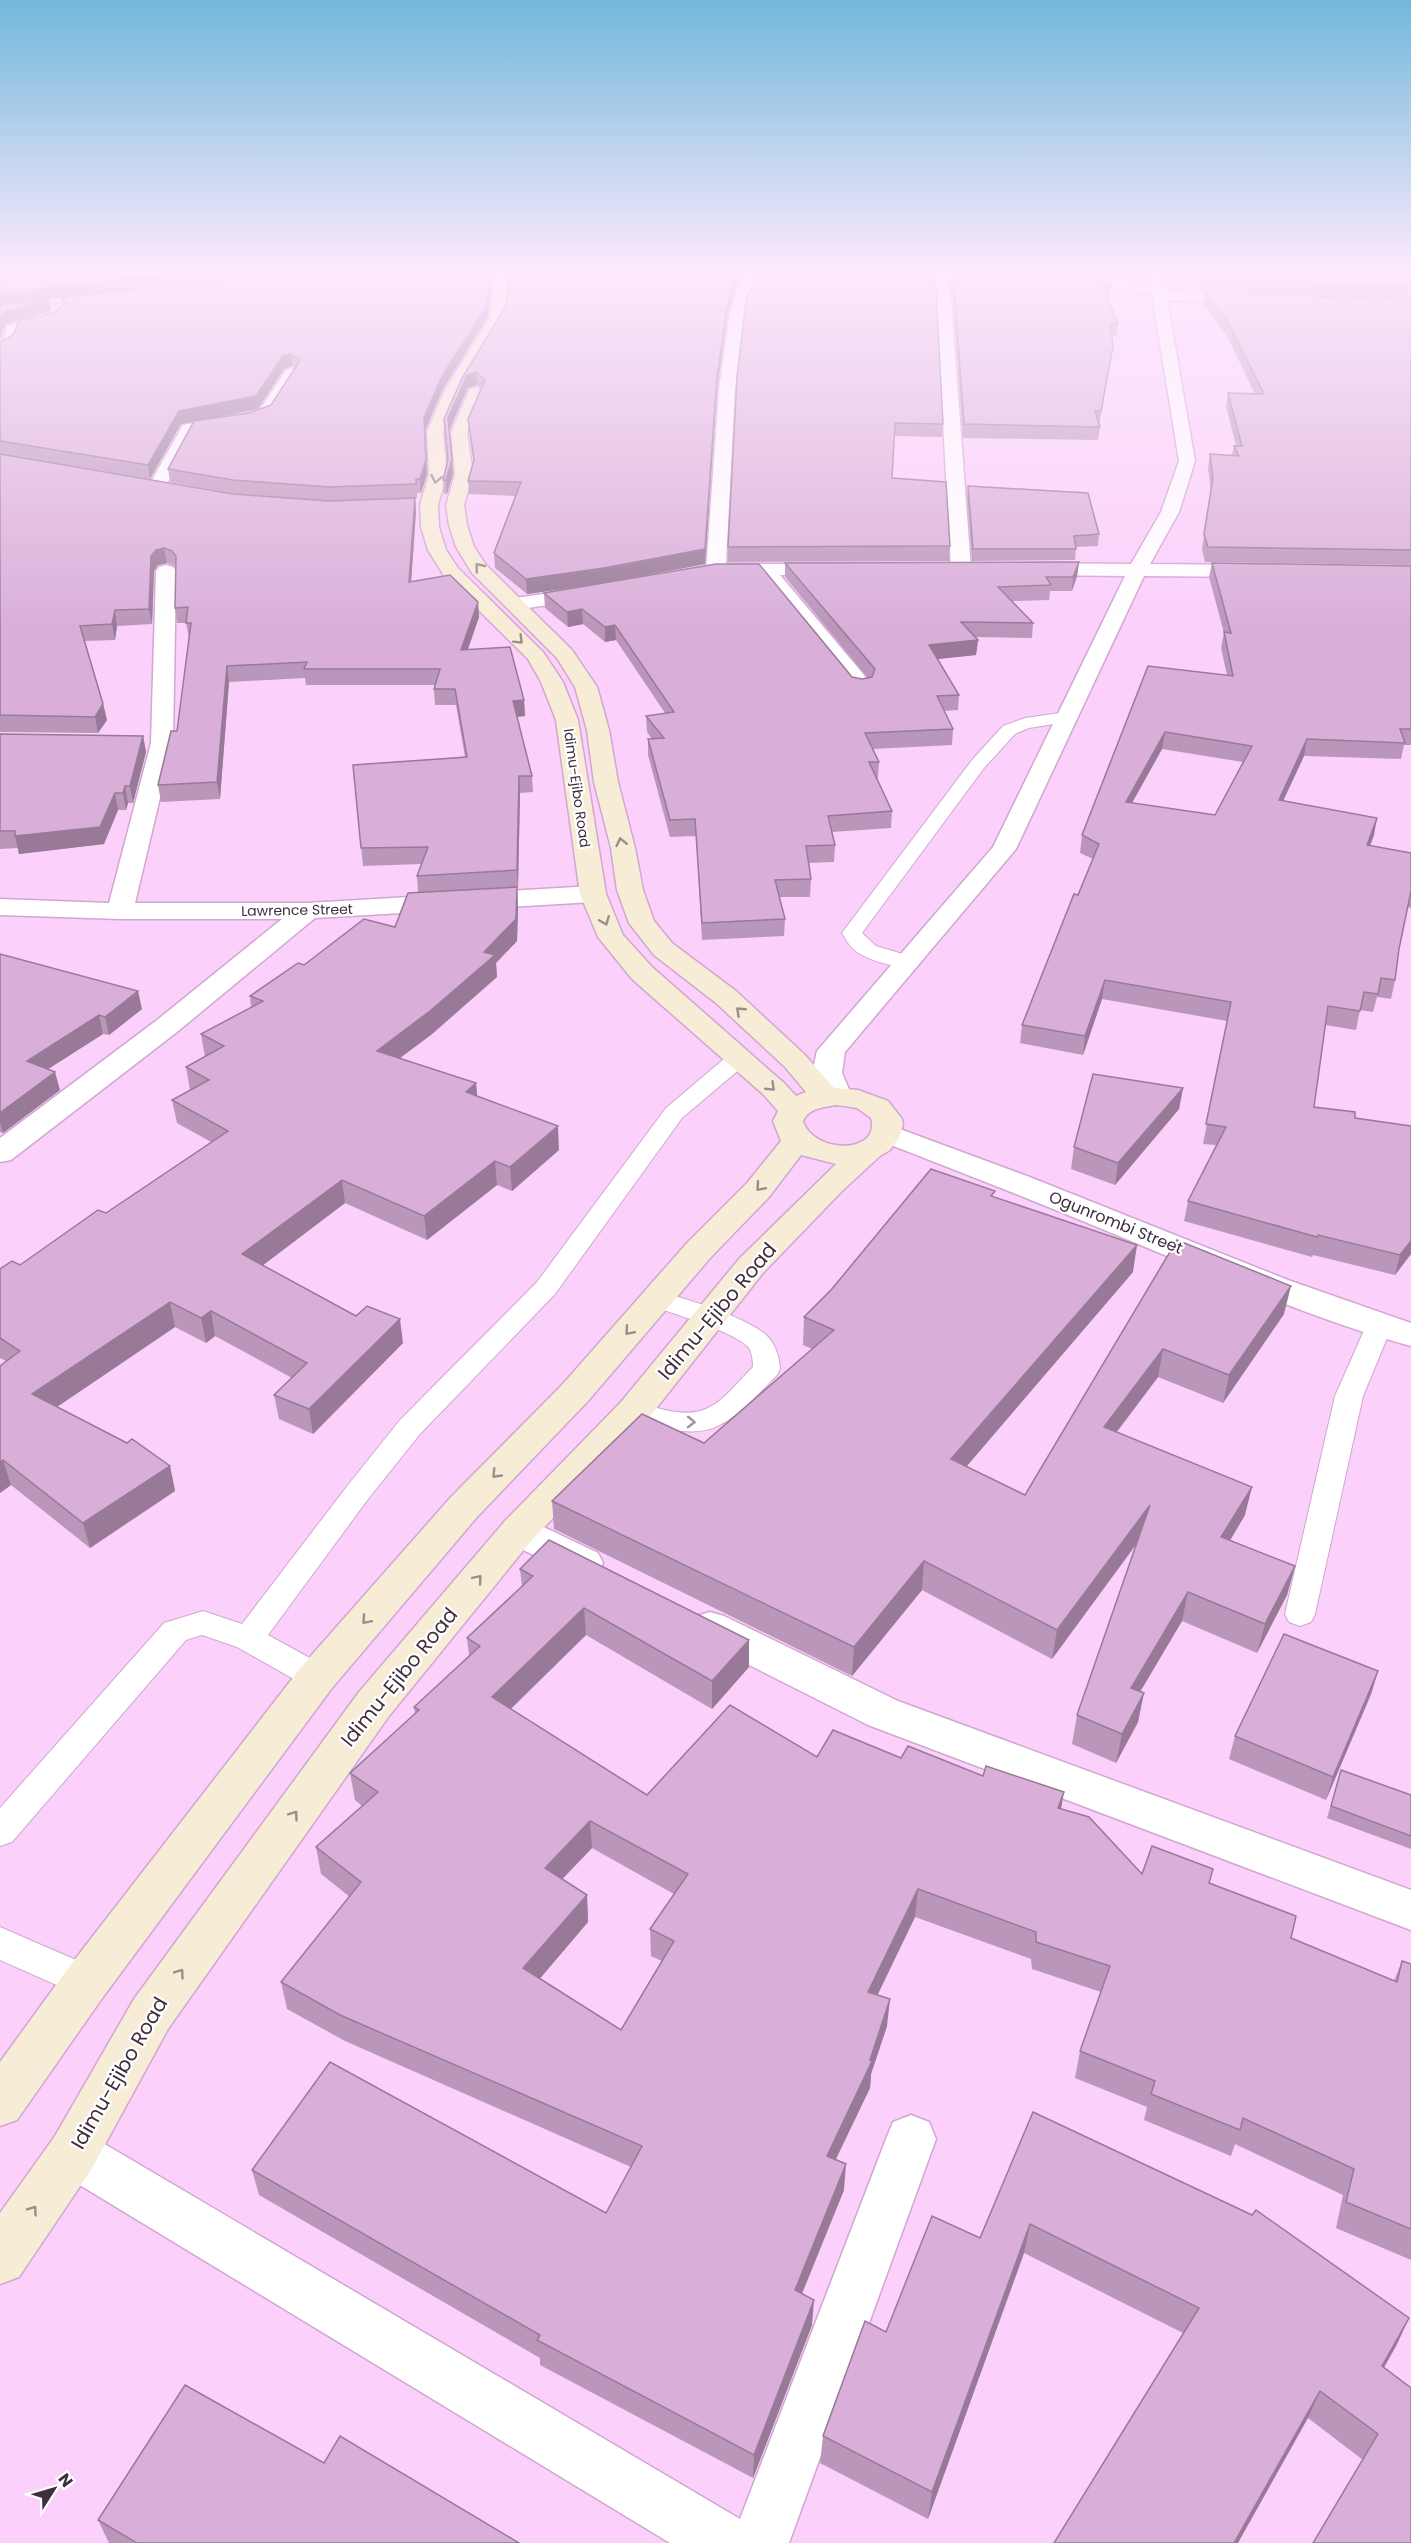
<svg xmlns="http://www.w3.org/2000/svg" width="1411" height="2543" viewBox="0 0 1411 2543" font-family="Poppins,sans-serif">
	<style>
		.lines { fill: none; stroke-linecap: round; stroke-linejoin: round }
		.service-casing { stroke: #d0a7d0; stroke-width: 2 }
		.minor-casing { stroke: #d0a7d0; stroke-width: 3 }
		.tertiary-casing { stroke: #d0a7d0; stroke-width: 3 }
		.secondary-casing { stroke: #d0a7d0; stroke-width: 3 }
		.primary-casing { stroke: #fff; stroke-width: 3 }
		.service { fill: #fff; fill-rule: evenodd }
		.minor { fill: #fff; fill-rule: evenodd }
		.tertiary { fill: #fff; fill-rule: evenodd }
		.secondary { fill: #f7edd6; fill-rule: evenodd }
		.primary { fill: #efdaad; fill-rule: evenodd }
		.wall { fill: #bb96bb; fill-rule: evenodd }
		.shaded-wall { fill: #987a98 }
		.building { fill: #d9afd9; stroke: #987a98; stroke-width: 1.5; fill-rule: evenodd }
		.oneway { stroke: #9a8e8a }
		.oneway2 { stroke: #9e969f }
		.labels { text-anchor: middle; stroke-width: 4.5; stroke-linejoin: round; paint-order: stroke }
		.far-street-label { font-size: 14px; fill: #3e2e3f; stroke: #fff }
		.street-label { font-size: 16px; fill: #3e2e3f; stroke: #fff }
		.near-street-label { font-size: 20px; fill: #3e2e3f; stroke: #fff }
	</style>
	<rect width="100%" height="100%" fill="#fbd0fb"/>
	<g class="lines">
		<!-- service casing -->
		<g class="service-casing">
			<g id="service">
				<path d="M 1067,712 L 1073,713 L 1076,717 L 1073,721 L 1029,728 L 1015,734 L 984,768 L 862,933 L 876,946 L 916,958 L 919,962 L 916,966 C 901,970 870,961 857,952 C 850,947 846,940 842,933 L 972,760 L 1003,726 L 1025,718 Z"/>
				<path d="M 739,1051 L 747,1053 L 750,1058 L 747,1063 L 682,1118 L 555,1294 L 420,1434 L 368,1499 L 268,1635 L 328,1668 L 333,1677 L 328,1686 L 317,1689 L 306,1686 L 237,1647 L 202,1635 L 186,1640 L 12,1842 L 0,1846 L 0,1808 L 164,1623 L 203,1611 L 242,1624 L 348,1485 L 400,1420 L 537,1282 L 666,1108 L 731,1053 Z"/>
				<path d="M 657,1291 C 684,1298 746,1317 766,1335 C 776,1344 779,1357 780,1369 L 777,1375 C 716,1438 709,1442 624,1418 L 620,1411 L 624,1404 C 637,1401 648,1405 661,1409 C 711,1422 721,1399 753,1367 C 753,1361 752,1353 749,1348 C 736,1332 669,1312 648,1305 L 644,1299 L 648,1293 Z"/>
				<path d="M 1379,1317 L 1388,1320 L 1392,1326 L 1363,1396 L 1315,1614 L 1311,1622 L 1300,1626 L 1289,1622 L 1285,1614 L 1335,1396 L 1366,1326 L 1370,1320 Z"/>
				<path d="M 0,1927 L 99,1970 L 104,1982 L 99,1994 L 86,1998 L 0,1960 Z"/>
			</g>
		</g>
		<!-- minor casing -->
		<g class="minor-casing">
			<g id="minor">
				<path d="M 744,272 L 758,272 L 744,312 L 735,389 L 726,564 L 835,564 L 838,568 L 835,572 L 828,574 L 780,575 L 869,681 L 872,686 L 869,691 L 861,692 L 853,691 L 760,575 L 716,576 L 709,574 L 706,570 L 719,389 L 730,312 Z"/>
				<path d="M 935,272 L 949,272 L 971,569 L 968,573 L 954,573 L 951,569 Z"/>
				<path d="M 1035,272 L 1067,272 L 1151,286 L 1148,272 L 1162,272 L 1166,291 L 1256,298 L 1258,301 L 1251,305 L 1167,300 L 1195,461 L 1179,512 L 1150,564 L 1254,565 L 1261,567 L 1264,571 L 1261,575 L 1254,577 L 1144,576 L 1016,849 L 845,1052 L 842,1073 L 852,1096 L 847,1102 L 837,1105 L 827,1102 L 812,1073 L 817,1051 L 993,847 L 1125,576 L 1033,575 L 1026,573 L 1023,569 L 1026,565 L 1033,563 L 1131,564 L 1161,512 L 1179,461 L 1152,294 L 1042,276 Z"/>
				<path d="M 59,310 L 64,311 L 66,314 C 55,327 34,325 19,331 C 18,344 12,350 0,353 L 0,344 L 4,339 L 7,326 L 44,317 Z"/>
				<path d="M 291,368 L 299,373 L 271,417 L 250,424 L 195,432 L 163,491 L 151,491 L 148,487 L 183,425 L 259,411 L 286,370 Z"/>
				<path d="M 166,565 L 173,567 L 176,571 L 173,743 L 135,903 L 308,903 L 593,886 L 602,889 L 606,894 L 602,899 L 593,902 L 315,918 L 177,1032 L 11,1160 L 0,1162 L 0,1138 L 157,1020 L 282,919 L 120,919 L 0,915 L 0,899 L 109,903 L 151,743 L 156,571 L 159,567 Z"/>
				<path d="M 587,588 L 594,590 L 597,594 L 594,598 L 515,610 L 508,608 L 505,604 L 508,600 L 515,598 Z"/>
				<path d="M 518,1517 L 531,1521 L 598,1553 L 603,1563 L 598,1573 L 584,1577 L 570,1573 L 505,1541 L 499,1531 L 505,1521 Z"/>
				<path d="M 710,1612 L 724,1616 L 898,1701 L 1411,1890 L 1411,1930 L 868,1725 L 696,1638 L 690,1627 L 696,1616 Z"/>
				<path d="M 911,2115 L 929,2122 L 936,2139 L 789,2543 L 670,2543 L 55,2170 L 48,2153 L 55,2136 L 73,2129 L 91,2136 L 740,2519 L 886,2139 L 893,2122 Z"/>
			</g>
		</g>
		<!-- tertiary casing -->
		<g class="tertiary-casing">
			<path id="tertiary" d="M 889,1125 L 1027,1176 L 1288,1280 L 1411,1323 L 1411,1346 C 1321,1322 1236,1284 1150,1249 C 1060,1211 969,1175 878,1140 L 874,1134 L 878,1128 Z"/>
		</g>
		<!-- secondary casing -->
		<g class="secondary-casing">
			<path id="secondary" d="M 488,272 L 503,272 L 508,278 L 504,318 L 461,390 L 443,432 L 447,474 L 438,505 L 439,527 L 446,550 L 458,568 L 543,652 L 563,682 L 578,720 L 606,894 L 623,935 L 652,967 L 784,1083 L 796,1096 L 806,1092 L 785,1067 L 716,1003 L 654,955 L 629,923 L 617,890 L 611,848 L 594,782 L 587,730 L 575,687 L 557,658 L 472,573 L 456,547 L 449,525 L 446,505 L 455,474 L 451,432 L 470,389 L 476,387 L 484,392 L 467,432 L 473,474 L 464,505 L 467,525 L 474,547 L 486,565 L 572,650 L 597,687 L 609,730 L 618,782 L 635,848 L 643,890 L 654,921 L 672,943 L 736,991 L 805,1055 L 834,1088 L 858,1090 L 888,1101 L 902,1119 L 903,1125 L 899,1138 L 890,1150 L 880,1156 L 842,1191 L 763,1273 L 647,1420 L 531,1541 L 389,1716 L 168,2029 L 91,2170 L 19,2277 L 0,2284 L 0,2213 L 55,2136 L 134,1999 L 359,1692 L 505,1521 L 621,1402 L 739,1259 L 836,1164 L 801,1155 L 769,1197 L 711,1257 L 588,1401 L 477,1517 L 332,1688 L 103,1997 L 17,2120 L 0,2126 L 0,2062 L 69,1967 L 302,1666 L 451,1497 L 562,1385 L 687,1243 L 747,1183 L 781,1141 L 773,1121 L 778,1111 L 764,1095 L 632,979 L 598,937 L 580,894 L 556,720 L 541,682 L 528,659 L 444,576 L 428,550 L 421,527 L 420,505 L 429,474 L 427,432 L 445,390 L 490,318 L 494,279 ZM 837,1105 L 857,1108 L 871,1118 C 881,1155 813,1154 803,1121 C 809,1108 824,1107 837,1105 Z"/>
		</g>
		<!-- primary casing -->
		<g class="primary-casing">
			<g id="primary">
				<path d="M 236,272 L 272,272 L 265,276 L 130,295 L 123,291 L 130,287 Z"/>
				<path d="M 106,295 L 113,299 L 111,302 L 0,315 L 0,307 Z"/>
			</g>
		</g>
		<!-- service -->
		<use href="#service" class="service"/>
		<!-- minor -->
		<use href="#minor" class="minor"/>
		<!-- tertiary -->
		<use href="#tertiary" class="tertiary"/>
		<!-- secondary -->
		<use href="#secondary" class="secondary"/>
		<!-- primary -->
		<use href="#primary" class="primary"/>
	</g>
	<!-- wall -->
	<g class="wall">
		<path d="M 271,272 L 491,272 L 492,280 L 488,317 L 443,389 L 425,431 L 427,474 L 421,493 L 417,493 L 417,498 L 415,498 L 416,512 L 411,582 L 478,602 L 479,617 L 468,649 L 524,700 L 525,716 L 517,717 L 532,776 L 533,792 L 520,793 L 518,888 L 517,888 L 518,909 L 517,941 L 496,963 L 497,977 L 432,1034 L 400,1058 L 476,1083 L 477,1096 L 559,1150 L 512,1191 L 497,1185 L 427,1240 L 345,1203 L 263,1265 L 403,1343 L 313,1434 L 279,1419 L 274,1395 L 292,1378 L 215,1336 L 206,1343 L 175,1327 L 57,1407 L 170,1466 L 175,1491 L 90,1548 L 11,1485 L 0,1493 L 0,1366 L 6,1361 L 0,1358 L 0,1269 L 20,1265 L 106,1213 L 211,1142 L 177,1123 L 172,1100 L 190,1090 L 186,1067 L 205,1057 L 201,1034 L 251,1007 L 250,996 L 304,965 L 395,927 L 418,893 L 417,876 L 421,864 L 363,866 L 353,765 L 465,757 L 456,705 L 435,705 L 434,689 L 435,685 L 306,685 L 305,678 L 229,682 L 220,799 L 161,802 L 158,785 L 177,731 L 189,638 L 186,623 L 177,623 L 175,608 L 176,567 L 175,566 L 167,563 L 158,565 L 154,571 L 152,624 L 117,626 L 115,640 L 85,641 L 103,704 L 107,720 L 98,733 L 0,732 L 0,454 L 233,494 L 331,501 L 235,494 L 170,482 L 168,469 L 194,421 L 181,424 L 150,479 L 0,454 L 0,342 L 53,313 L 63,306 L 61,298 L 231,279 ZM 292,366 L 295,368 L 271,405 L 249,413 L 203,420 L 258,409 L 284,369 Z"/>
		<path d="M 505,272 L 742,272 L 728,312 L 717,389 L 705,564 L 605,583 L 527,594 L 495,568 L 494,553 L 515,496 L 469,494 L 468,481 L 474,462 L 468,419 L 482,389 L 477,385 L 468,388 L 449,431 L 453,474 L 447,494 L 444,494 L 443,480 L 448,461 L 444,419 L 506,306 L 509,276 Z"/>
		<path d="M 757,272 L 943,424 L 942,437 L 894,436 L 892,478 L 950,546 L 949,561 L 728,562 L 728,547 Z"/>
		<path d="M 951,272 L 1074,272 L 1111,286 L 1109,298 L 1107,297 L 1118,324 L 1116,336 L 1112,335 L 1113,346 L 1111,358 L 1099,425 L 1100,427 L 1098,440 L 963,438 Z"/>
		<path d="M 1081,272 L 1103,272 L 1103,276 Z"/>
		<path d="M 1115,272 L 1148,272 L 1147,277 Z"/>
		<path d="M 1163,272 L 1411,272 L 1411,299 L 1201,290 L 1201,285 L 1166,280 Z"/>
		<path d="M 1205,292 L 1411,300 L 1411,565 L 1205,562 L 1202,549 L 1211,492 L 1208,468 L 1210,454 L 1232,455 L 1234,446 L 1236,446 L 1226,406 L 1228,393 L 1255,394 L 1227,336 L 1204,304 Z"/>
		<path d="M 968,486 L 1099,534 L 1098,546 L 1076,547 L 1075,560 L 972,561 L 967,497 Z"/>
		<path d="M 1079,562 L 1077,576 L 1072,591 L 1050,591 L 1049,600 L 1012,601 L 1033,623 L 1032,638 L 975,637 L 978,640 L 976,655 L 938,659 L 959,695 L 958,710 L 944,711 L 953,729 L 952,745 L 873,749 L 879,762 L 878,778 L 876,778 L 892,811 L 891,828 L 832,832 L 835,845 L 834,862 L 809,863 L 811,879 L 810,897 L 779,897 L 785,919 L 784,936 L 702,940 L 696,836 L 670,837 L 648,755 L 648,739 L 652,739 L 647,732 L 646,716 L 665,713 L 616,640 L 605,642 L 583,624 L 568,627 L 545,608 L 544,593 L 852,677 L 862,679 L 868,678 L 785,577 L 785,563 Z"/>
		<path d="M 1212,563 L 1411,566 L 1411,745 L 1404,745 L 1401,759 L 1304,756 L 1283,801 L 1374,835 L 1370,846 L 1411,853 L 1411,908 L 1408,907 L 1399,949 L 1395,980 L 1391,999 L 1377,997 L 1373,1012 L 1360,1010 L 1356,1030 L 1325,1025 L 1314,1107 L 1355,1118 L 1411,1126 L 1411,1254 L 1395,1275 L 1313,1255 L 1312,1257 L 1184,1221 L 1188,1201 L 1216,1145 L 1203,1144 L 1227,1021 L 1102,999 L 1083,1055 L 1020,1043 L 1022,1025 L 1093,859 L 1080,853 L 1082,835 L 1148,666 L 1227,675 L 1221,648 L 1224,633 L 1209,577 ZM 1162,749 L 1243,762 L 1215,815 L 1132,803 Z"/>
		<path d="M 0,734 L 143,736 L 146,752 L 133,803 L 128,803 L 126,810 L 118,810 L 104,844 L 19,854 L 18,848 L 0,849 Z"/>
		<path d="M 0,954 L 142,1009 L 109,1035 L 103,1034 L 48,1069 L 60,1090 L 3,1133 L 0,1132 Z"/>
		<path d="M 1183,1088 L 1179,1109 L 1115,1185 L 1071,1169 L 1074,1147 Z"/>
		<path d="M 994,1198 L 1133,1272 L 966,1467 L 1025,1495 L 1177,1240 L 1284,1314 L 1223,1403 L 1158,1377 L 1117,1432 L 1245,1515 L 1230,1540 L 1295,1566 L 1287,1595 L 1257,1653 L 1182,1621 L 1140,1692 L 1138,1722 L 1116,1763 L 1072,1744 L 1077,1715 L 1136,1545 L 1052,1659 L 922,1590 L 852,1676 L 554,1529 L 552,1501 L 704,1443 L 812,1349 L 803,1345 L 804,1317 Z"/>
		<path d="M 520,1569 L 749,1667 L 712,1709 L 586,1635 L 511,1709 L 647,1795 L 817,1757 L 901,1758 L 1061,1809 L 1142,1874 L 1210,1883 L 1291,1938 L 1394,1981 L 1402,1961 L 1411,1964 L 1411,2260 L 1336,2228 L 1343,2195 L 1235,2144 L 1231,2156 L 1144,2120 L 1147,2107 L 1075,2078 L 1080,2051 L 1101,1992 L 1032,1969 L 1031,1959 L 915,1917 L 877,1995 L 887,2026 L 871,2074 L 870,2088 L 835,2160 L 844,2190 L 802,2294 L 812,2325 L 753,2478 L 540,2365 L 540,2358 L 259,2195 L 252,2170 L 606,2213 L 631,2167 L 345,2041 L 287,2009 L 281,1982 L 350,1897 L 321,1874 L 316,1847 L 362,1806 L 355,1800 L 350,1773 L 415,1714 L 414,1707 L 469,1656 L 467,1638 L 522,1586 ZM 592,1848 L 674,1894 L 650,1929 L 651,1956 L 662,1961 L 621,2030 L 540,1978 L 588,1922 L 587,1895 L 562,1879 Z"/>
		<path d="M 1378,1671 L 1371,1694 L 1326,1800 L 1229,1759 L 1235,1736 Z"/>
		<path d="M 1341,1770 L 1411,1795 L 1411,1849 L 1327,1818 Z"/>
		<path d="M 1033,2112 L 1409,2318 L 1396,2346 L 1384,2367 L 1411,2388 L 1363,2460 L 1308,2418 L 1183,2333 L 1024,2253 L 928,2519 L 820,2463 L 823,2436 L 886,2332 L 980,2238 Z"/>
		<path d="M 324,2463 L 519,2543 L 109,2543 L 98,2520 Z"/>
	</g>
	<!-- shaded-wall -->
	<g class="shaded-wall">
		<path d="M 183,272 L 265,272 L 232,278 L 0,305 L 0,293 Z"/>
		<path d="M 491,272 L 492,280 L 488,317 L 443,389 L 425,431 L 427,474 L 421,493 L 420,479 L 424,418 L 442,376 Z"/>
		<path d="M 738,272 L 742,272 L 728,312 L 717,389 L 705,564 L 605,583 L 527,594 L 526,579 L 728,300 Z"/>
		<path d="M 49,300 L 51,311 L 6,324 L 0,339 L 0,321 L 4,312 Z"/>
		<path d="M 1113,346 L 1111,358 L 1099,425 L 1101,411 Z"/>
		<path d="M 291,354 L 292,366 L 284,369 L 258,409 L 181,424 L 150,479 L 148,465 L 179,411 L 283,356 Z"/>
		<path d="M 476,372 L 477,385 L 468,388 L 449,431 L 448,418 L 467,375 Z"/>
		<path d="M 452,460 L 453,474 L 447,494 L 446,480 Z"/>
		<path d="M 415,498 L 416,512 L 410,597 L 409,582 Z"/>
		<path d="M 164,548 L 167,563 L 158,565 L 154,571 L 152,624 L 149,609 L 151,556 L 156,550 Z"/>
		<path d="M 1079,562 L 1077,576 L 1072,591 L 1073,577 Z"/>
		<path d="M 478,602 L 479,617 L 462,666 L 461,650 Z"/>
		<path d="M 582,609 L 583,624 L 568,627 L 567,612 Z"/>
		<path d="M 115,610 L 117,626 L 115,640 L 112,624 Z"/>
		<path d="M 615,625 L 616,640 L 605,642 L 605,627 Z"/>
		<path d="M 978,640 L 976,655 L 928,660 L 929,645 Z"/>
		<path d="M 227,666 L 229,682 L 220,799 L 217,782 Z"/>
		<path d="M 524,700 L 525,716 L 514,717 L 513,701 Z"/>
		<path d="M 103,704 L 107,720 L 98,733 L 95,717 Z"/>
		<path d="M 1165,732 L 1162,749 L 1123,819 L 1126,802 Z"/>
		<path d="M 143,736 L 146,752 L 133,803 L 130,786 Z"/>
		<path d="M 1307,739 L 1304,756 L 1275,818 L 1279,800 Z"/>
		<path d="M 519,776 L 520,793 L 518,888 L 517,870 Z"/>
		<path d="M 125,786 L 128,803 L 126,810 L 123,793 Z"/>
		<path d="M 115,793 L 118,810 L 104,844 L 19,854 L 15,836 Z"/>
		<path d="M 1377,818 L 1374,835 L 1363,863 L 1367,845 Z"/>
		<path d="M 517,887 L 518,909 L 517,941 L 496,963 L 497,977 L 432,1034 L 380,1073 L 377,1051 L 484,952 Z"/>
		<path d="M 1105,980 L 1102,999 L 1083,1055 L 1085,1036 Z"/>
		<path d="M 138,991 L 142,1009 L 109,1035 L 105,1017 Z"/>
		<path d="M 99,1015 L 103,1034 L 31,1080 L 27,1061 Z"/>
		<path d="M 55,1072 L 60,1090 L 3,1133 L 0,1123 L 0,1113 Z"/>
		<path d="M 476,1083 L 478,1106 L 466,1092 Z"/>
		<path d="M 1183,1088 L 1179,1109 L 1115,1185 L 1118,1163 Z"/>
		<path d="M 558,1126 L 559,1150 L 512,1191 L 510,1167 Z"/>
		<path d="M 495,1161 L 497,1185 L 427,1240 L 424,1216 Z"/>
		<path d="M 342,1180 L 345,1203 L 246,1278 L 242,1254 Z"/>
		<path d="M 1411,1241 L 1411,1254 L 1395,1275 L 1400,1255 Z"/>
		<path d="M 1137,1245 L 1133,1272 L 948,1488 L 951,1459 Z"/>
		<path d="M 1291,1286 L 1284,1314 L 1223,1403 L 1229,1375 Z"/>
		<path d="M 170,1302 L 175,1327 L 39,1419 L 32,1394 Z"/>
		<path d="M 211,1311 L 215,1336 L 206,1343 L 201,1318 Z"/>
		<path d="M 400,1319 L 403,1343 L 313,1434 L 309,1409 Z"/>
		<path d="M 1163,1349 L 1158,1377 L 1099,1455 L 1104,1427 Z"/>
		<path d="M 3,1460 L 11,1485 L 0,1493 L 0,1463 Z"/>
		<path d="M 170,1466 L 175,1491 L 90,1548 L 83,1523 Z"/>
		<path d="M 1252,1487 L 1245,1515 L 1215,1566 L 1221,1537 Z"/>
		<path d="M 1150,1505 L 1144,1533 L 1052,1659 L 1057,1630 Z"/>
		<path d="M 924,1561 L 922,1590 L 852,1676 L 854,1647 Z"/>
		<path d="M 1295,1566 L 1287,1595 L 1257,1653 L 1265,1624 Z"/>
		<path d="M 1188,1592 L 1182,1621 L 1125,1717 L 1131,1688 Z"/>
		<path d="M 584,1608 L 586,1635 L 495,1724 L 492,1697 Z"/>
		<path d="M 749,1640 L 749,1667 L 712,1709 L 712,1681 Z"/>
		<path d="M 1378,1671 L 1371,1694 L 1326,1800 L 1333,1777 Z"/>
		<path d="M 1144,1693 L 1138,1722 L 1116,1763 L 1122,1734 Z"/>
		<path d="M 1064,1792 L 1059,1820 L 1058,1808 Z"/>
		<path d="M 590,1821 L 592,1848 L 547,1895 L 545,1868 Z"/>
		<path d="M 918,1889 L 915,1917 L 866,2019 L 868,1992 Z"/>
		<path d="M 587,1895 L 588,1922 L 526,1995 L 523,1968 Z"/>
		<path d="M 890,1999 L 887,2026 L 871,2074 L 870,2088 L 825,2182 L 827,2156 L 870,2060 Z"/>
		<path d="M 846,2164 L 844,2190 L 793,2315 L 795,2290 Z"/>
		<path d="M 1030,2224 L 1024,2253 L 928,2519 L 932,2492 Z"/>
		<path d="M 814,2300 L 812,2325 L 753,2478 L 754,2455 Z"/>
		<path d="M 1409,2318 L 1396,2346 L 1369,2394 L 1382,2366 Z"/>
		<path d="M 1320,2391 L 1308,2418 L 1238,2543 L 1234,2543 Z"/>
	</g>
	<!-- building -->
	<g class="building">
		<path d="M 0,272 L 183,272 L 0,293 Z"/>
		<path d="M 271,272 L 491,272 L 487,306 L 442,376 L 424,418 L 426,460 L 420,479 L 416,479 L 416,484 L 329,487 L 233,480 L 168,469 L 194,421 L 249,413 L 271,405 L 299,362 L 299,359 L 291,354 L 283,356 L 256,396 L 179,411 L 148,465 L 0,441 L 0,342 L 13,335 L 19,321 L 53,313 L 66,303 L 61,298 L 231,279 Z"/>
		<path d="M 509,272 L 738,272 L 728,300 L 717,376 L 705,549 L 604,568 L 526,579 L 494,553 L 521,482 L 468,481 L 474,460 L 468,419 L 485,380 L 476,372 L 467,375 L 448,418 L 452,460 L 446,480 L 443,480 L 448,460 L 444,419 L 462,378 L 506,306 Z"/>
		<path d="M 757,272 L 935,272 L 943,424 L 895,423 L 892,478 L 946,482 L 950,546 L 728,547 L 737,377 L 746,301 Z"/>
		<path d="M 953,272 L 1074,272 L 1108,277 L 1111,286 L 1102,286 L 1118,324 L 1110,323 L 1113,346 L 1101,411 L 1095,411 L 1100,427 L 964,424 Z"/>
		<path d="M 1190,272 L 1268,272 L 1295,276 L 1301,272 L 1411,272 L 1411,287 L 1202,279 L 1205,274 Z"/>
		<path d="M 1205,292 L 1411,300 L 1411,550 L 1208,547 L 1204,534 L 1213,478 L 1210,454 L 1239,456 L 1234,446 L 1242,446 L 1228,393 L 1264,394 L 1229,324 Z"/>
		<path d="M 49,300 L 4,312 L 0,321 L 0,305 Z"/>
		<path d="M 0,454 L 233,494 L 329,501 L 415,498 L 409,582 L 450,575 L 478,602 L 461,650 L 510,647 L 524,700 L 513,701 L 532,776 L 519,776 L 517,870 L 417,876 L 428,847 L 361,848 L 353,765 L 467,757 L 455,689 L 434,689 L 440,669 L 304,669 L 307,662 L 227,666 L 217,782 L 158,785 L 171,731 L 177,731 L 191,623 L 186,623 L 188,607 L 175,608 L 176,556 L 172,551 L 164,548 L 156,550 L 151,556 L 149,609 L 115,610 L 112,624 L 80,626 L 103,704 L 95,717 L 0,715 Z"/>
		<path d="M 968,486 L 1088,493 L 1099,534 L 1074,536 L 1076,549 L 973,549 Z"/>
		<path d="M 1079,562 L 1073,577 L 1046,577 L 1051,585 L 998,587 L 1033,623 L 961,622 L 978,640 L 929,645 L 959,695 L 937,696 L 953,729 L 865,733 L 879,762 L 869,762 L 892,811 L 828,816 L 835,845 L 806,846 L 811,879 L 775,880 L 785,919 L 702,923 L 695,819 L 670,820 L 648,739 L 664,738 L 646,716 L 674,712 L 615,625 L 605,627 L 582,609 L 567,612 L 544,593 L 716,564 L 759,564 L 852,677 L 862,679 L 872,677 L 875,669 L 785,563 Z"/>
		<path d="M 1212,563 L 1411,566 L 1411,729 L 1400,729 L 1405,743 L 1307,739 L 1279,800 L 1377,818 L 1367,845 L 1411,853 L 1411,891 L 1399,949 L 1395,980 L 1381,978 L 1378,994 L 1364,992 L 1360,1011 L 1328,1006 L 1314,1107 L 1355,1112 L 1355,1118 L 1411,1126 L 1411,1241 L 1400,1255 L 1318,1235 L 1317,1237 L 1188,1201 L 1226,1127 L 1206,1124 L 1231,1002 L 1105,980 L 1085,1036 L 1022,1025 L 1074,894 L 1078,895 L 1099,844 L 1082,835 L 1148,666 L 1233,676 L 1224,632 L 1231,633 ZM 1165,732 L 1252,746 L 1215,815 L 1126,802 Z"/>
		<path d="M 0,734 L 143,736 L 130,786 L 125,786 L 123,793 L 115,793 L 100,827 L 15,836 L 15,831 L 0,831 Z"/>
		<path d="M 517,887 L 516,919 L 484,952 L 495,955 L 430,1011 L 377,1051 L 476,1083 L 466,1092 L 558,1126 L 510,1167 L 495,1161 L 424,1216 L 342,1180 L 242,1254 L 356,1316 L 367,1306 L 400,1319 L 309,1409 L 274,1395 L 307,1363 L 211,1311 L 201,1318 L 170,1302 L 32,1394 L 127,1443 L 132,1439 L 170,1466 L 83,1523 L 3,1460 L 0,1463 L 0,1366 L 20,1351 L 0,1338 L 0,1269 L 12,1261 L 20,1265 L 98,1210 L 106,1213 L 228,1131 L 172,1100 L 209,1080 L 186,1067 L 224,1046 L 201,1034 L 263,1001 L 250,996 L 298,963 L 304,965 L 364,919 L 395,927 L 408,893 Z"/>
		<path d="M 0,954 L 138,991 L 105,1017 L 99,1015 L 27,1061 L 55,1072 L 0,1113 Z"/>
		<path d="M 1093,1074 L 1183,1088 L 1118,1163 L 1074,1147 Z"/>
		<path d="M 931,1169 L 995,1191 L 991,1196 L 1137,1245 L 951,1459 L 1025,1495 L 1177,1240 L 1291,1286 L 1229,1375 L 1163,1349 L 1104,1427 L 1252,1487 L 1221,1537 L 1295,1566 L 1265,1624 L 1188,1592 L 1131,1688 L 1144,1693 L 1122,1734 L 1077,1715 L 1150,1505 L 1057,1630 L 924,1561 L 854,1647 L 552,1501 L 642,1414 L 704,1443 L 834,1330 L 804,1317 L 831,1290 Z"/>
		<path d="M 549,1540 L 749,1640 L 712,1681 L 584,1608 L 492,1697 L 647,1795 L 730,1705 L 817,1757 L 833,1730 L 901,1758 L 908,1746 L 983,1776 L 986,1766 L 1064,1792 L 1058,1808 L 1089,1817 L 1142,1874 L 1152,1846 L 1213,1869 L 1209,1883 L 1296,1916 L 1291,1938 L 1397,1982 L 1402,1961 L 1411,1964 L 1411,2229 L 1346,2202 L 1354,2169 L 1243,2118 L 1240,2130 L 1151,2094 L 1155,2081 L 1080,2051 L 1110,1966 L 1036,1942 L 1036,1932 L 918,1889 L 868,1992 L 890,1999 L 870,2060 L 872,2061 L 827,2156 L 846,2164 L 795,2290 L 814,2300 L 754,2455 L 537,2340 L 540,2335 L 252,2170 L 330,2062 L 606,2213 L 642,2146 L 340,2015 L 281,1982 L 361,1882 L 316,1847 L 378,1792 L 350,1773 L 419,1710 L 414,1707 L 480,1646 L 467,1638 L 533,1576 L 520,1569 ZM 590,1821 L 688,1874 L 650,1929 L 674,1941 L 621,2030 L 523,1968 L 587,1895 L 545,1868 Z"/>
		<path d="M 1284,1634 L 1378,1671 L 1333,1777 L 1235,1736 Z"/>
		<path d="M 1341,1770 L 1411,1795 L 1411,1836 L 1331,1806 Z"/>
		<path d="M 1033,2112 L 1252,2215 L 1256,2210 L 1409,2318 L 1382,2366 L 1411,2388 L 1411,2543 L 1313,2543 L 1378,2434 L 1320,2391 L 1234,2543 L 1054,2543 L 1199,2308 L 1030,2224 L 932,2492 L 823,2436 L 865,2321 L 886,2332 L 932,2216 L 980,2238 Z"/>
		<path d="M 185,2385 L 324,2463 L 340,2436 L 519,2543 L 137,2543 L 98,2520 Z"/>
	</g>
	<!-- one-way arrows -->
	<defs><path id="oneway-chevron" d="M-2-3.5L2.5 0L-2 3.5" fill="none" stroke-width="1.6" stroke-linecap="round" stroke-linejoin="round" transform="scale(1.5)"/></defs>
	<g class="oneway">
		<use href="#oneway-chevron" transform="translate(436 479) rotate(101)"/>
		<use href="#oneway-chevron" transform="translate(479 567) rotate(-129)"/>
		<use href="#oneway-chevron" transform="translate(519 640) rotate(45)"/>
		<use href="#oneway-chevron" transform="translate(621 842) rotate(-103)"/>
		<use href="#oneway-chevron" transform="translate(605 921) rotate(68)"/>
		<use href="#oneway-chevron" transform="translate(740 1011) rotate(-137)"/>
		<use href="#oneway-chevron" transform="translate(771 1087) rotate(44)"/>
		<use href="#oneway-chevron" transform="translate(760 1187) rotate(131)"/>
		<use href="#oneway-chevron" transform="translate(629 1331) rotate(131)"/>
		<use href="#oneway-chevron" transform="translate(496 1474) rotate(134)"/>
		<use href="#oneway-chevron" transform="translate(478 1579) rotate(-50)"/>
		<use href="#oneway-chevron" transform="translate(366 1620) rotate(131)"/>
		<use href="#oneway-chevron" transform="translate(294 1815) rotate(-54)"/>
		<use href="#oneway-chevron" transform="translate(180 1973) rotate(-54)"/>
		<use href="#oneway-chevron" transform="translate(33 2210) rotate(-55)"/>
	</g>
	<use class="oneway2" href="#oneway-chevron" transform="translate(691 1422) rotate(1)"/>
	<!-- sky -->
	<linearGradient id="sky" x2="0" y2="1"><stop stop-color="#71b8dc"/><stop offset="0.43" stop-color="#fdeafd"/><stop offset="1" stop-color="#fdeafd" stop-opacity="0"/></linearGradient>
	<rect width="1411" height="628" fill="url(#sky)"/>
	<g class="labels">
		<!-- far-street labels -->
		<g class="far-street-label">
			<text transform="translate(577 788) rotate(82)" y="5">Idimu-Ejibo Road</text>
			<text transform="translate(297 910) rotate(-1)" y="5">Lawrence Street</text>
		</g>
		<!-- street labels -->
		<g class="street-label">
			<text transform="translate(1116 1222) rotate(22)" y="6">Ogunrombi Street</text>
		</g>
		<!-- near-street labels -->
		<g class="near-street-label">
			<text transform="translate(717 1311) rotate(-50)" y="7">Idimu-Ejibo Road</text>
			<text transform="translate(399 1677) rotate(-51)" y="7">Idimu-Ejibo Road</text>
			<text transform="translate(119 2073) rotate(-60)" y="7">Idimu-Ejibo Road</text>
		</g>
	</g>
	<!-- north arrow -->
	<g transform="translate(54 2489) rotate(53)" stroke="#ffffff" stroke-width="4.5" paint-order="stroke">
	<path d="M0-4.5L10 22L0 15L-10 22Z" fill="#3e2e3f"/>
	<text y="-9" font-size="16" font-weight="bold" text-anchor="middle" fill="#3e2e3f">N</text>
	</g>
</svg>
